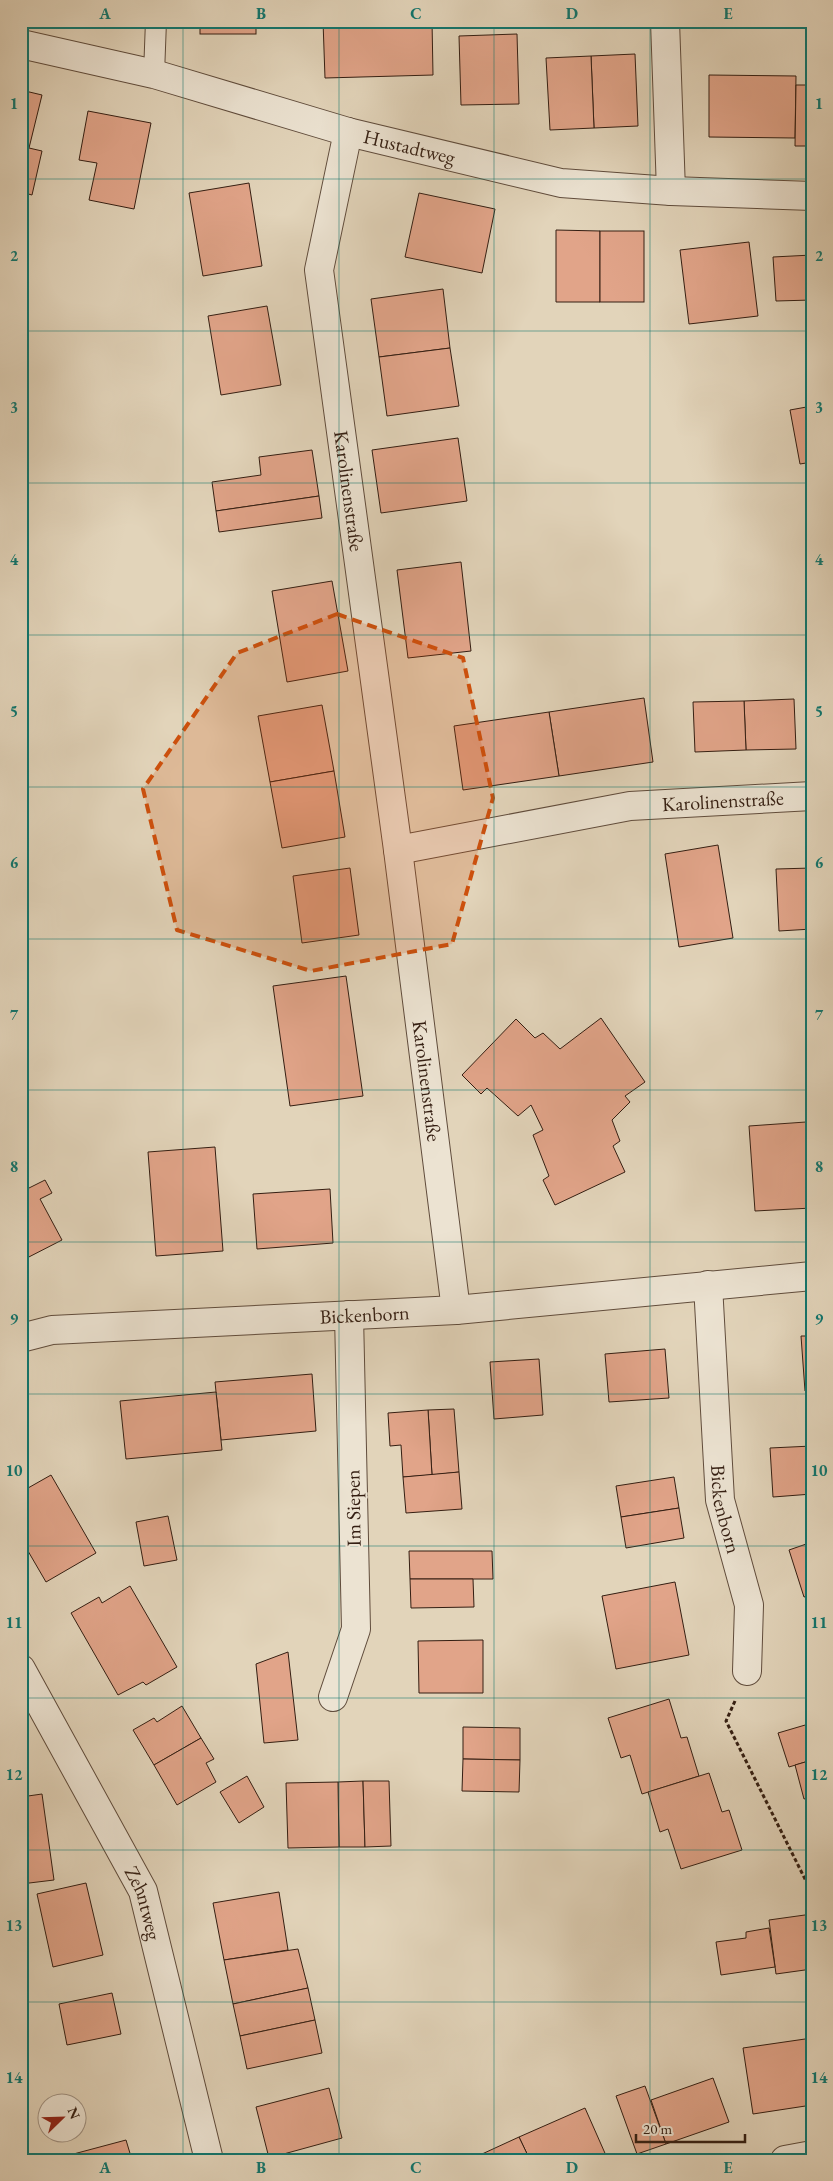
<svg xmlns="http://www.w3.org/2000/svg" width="833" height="2181" viewBox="0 0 833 2181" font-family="'EB Garamond',serif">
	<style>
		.building { fill: #e1a489; stroke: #341e12 }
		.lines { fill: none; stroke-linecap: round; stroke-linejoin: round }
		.service-casing { stroke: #604c3c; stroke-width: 22 }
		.minor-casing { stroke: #604c3c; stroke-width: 30 }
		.tertiary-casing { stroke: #604c3c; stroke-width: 30 }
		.path { stroke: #341e12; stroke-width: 3; stroke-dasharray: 4 2.5; stroke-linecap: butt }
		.service { stroke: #ece3d2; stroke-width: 20 }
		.minor { stroke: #ece3d2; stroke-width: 28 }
		.tertiary { stroke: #ece3d2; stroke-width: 28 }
		.marked { fill: #cd500d; fill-opacity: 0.2; stroke: #cd500d; stroke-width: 4; stroke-dasharray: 10 6; stroke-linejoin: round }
		.grid { fill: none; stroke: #0f766e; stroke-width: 1; stroke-opacity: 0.55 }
		.labels { text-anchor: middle; stroke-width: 4.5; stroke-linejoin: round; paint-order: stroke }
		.street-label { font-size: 20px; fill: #341e12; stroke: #ece3d2 }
		.neatline { fill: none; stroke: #0f766e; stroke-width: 2 }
		.grid-label { font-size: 16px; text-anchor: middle; font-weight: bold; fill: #0f766e }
	</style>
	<rect width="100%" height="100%" fill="#e2d4ba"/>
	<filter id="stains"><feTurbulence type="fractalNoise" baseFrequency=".004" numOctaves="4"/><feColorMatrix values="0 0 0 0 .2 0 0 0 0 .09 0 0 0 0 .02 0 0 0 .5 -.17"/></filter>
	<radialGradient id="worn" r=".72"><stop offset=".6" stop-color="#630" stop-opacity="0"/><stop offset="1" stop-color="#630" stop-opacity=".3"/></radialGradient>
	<!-- building -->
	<g class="building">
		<rect x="200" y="21" width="56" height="13"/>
		<path d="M 323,21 L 432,21 L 433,75 L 325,78 Z"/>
		<path d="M 517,34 L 519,104 L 461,105 L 459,36 Z"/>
		<path d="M 635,54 L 638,126 L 594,128 L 591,56 Z"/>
		<path d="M 591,56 L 594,128 L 550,130 L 546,58 Z"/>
		<path d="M 709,75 L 796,76 L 795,138 L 709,137 Z"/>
		<path d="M 796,85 L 812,85 L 812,146 L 795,146 Z"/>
		<path d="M 21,90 L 42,95 L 29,148 L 42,151 L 32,195 L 21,192 Z"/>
		<path d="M 88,111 L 151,123 L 134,209 L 89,200 L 97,163 L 79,160 Z"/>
		<path d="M 249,183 L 262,266 L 203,276 L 189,193 Z"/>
		<path d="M 419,193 L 495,209 L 482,273 L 405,257 Z"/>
		<path d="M 556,230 L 600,231 L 600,302 L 556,302 Z"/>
		<rect x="600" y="231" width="44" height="71"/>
		<path d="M 749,242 L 758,316 L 689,324 L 680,250 Z"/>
		<path d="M 812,255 L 812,300 L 776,301 L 773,257 Z"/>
		<path d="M 443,289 L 450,348 L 379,357 L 371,299 Z"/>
		<path d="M 267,306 L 281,385 L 221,395 L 208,316 Z"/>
		<path d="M 450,348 L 459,406 L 387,416 L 379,357 Z"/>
		<path d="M 812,406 L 812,462 L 800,464 L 790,410 Z"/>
		<path d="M 458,438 L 467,501 L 381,513 L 372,450 Z"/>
		<path d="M 312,450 L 319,496 L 216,511 L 212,482 L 261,475 L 259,457 Z"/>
		<path d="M 319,496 L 322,518 L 219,532 L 216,511 Z"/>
		<path d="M 461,562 L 471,651 L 408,658 L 397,570 Z"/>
		<path d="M 332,581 L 348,671 L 287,682 L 272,591 Z"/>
		<path d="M 644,698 L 653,762 L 559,776 L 549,712 Z"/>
		<path d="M 794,699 L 796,749 L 746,750 L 744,701 Z"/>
		<path d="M 744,701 L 746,750 L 695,752 L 693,702 Z"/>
		<path d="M 322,705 L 334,771 L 270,782 L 258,716 Z"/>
		<path d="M 549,712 L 559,776 L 463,790 L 454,726 Z"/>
		<path d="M 334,771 L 345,837 L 282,848 L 270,782 Z"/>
		<path d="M 718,845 L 733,938 L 679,947 L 665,854 Z"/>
		<path d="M 350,868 L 359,935 L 302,943 L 293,876 Z"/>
		<path d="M 812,868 L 812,929 L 779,931 L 776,869 Z"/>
		<path d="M 346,976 L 363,1096 L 290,1106 L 273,986 Z"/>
		<path d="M 601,1018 L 645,1082 L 625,1096 L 630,1102 L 612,1120 L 620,1141 L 613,1146 L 625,1172 L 555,1205 L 543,1180 L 549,1176 L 533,1135 L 543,1130 L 531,1105 L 518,1116 L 487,1088 L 481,1094 L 462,1075 L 516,1019 L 535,1038 L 543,1033 L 560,1049 Z"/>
		<path d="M 806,1122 L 812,1208 L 755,1211 L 749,1126 Z"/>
		<path d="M 215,1147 L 223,1251 L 156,1256 L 148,1152 Z"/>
		<path d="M 45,1180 L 52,1193 L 40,1199 L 62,1240 L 21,1261 L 21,1192 Z"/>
		<path d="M 330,1189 L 333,1243 L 257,1249 L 253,1194 Z"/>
		<path d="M 801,1336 L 812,1336 L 812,1390 L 805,1391 Z"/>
		<path d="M 665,1349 L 669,1398 L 609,1402 L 605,1354 Z"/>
		<path d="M 539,1359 L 543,1415 L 494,1419 L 490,1362 Z"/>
		<path d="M 312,1374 L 316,1431 L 221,1440 L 215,1382 Z"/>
		<path d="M 216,1392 L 222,1450 L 126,1459 L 120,1401 Z"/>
		<path d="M 454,1409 L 459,1472 L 432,1475 L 428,1410 Z"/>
		<path d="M 428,1410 L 432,1475 L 403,1477 L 401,1445 L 390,1446 L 388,1413 Z"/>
		<path d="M 812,1446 L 812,1494 L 773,1497 L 770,1448 Z"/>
		<path d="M 459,1472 L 462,1509 L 406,1513 L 403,1477 Z"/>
		<path d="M 51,1475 L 96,1553 L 46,1582 L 21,1539 L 21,1492 Z"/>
		<path d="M 674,1477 L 679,1508 L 621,1517 L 616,1486 Z"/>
		<path d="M 679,1508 L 684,1538 L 626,1548 L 621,1517 Z"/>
		<path d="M 168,1516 L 177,1560 L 144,1566 L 136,1522 Z"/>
		<path d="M 812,1542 L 812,1595 L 804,1597 L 789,1550 Z"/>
		<path d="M 409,1551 L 492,1551 L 493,1579 L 410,1579 Z"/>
		<path d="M 410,1579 L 473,1579 L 474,1607 L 411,1608 Z"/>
		<path d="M 675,1582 L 689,1655 L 616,1669 L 602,1596 Z"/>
		<path d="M 130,1586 L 177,1667 L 146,1685 L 143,1682 L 118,1695 L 71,1613 L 99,1597 L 102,1603 Z"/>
		<path d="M 483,1640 L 483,1693 L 419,1693 L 418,1641 Z"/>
		<path d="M 288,1652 L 298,1740 L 264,1743 L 256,1664 Z"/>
		<path d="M 669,1699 L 681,1738 L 687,1737 L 699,1776 L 642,1794 L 630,1755 L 621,1758 L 608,1718 Z"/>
		<path d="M 182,1706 L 201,1738 L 154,1765 L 133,1730 L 154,1718 L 157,1722 Z"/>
		<path d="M 812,1723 L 812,1760 L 789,1767 L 778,1733 Z"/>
		<path d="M 463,1727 L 520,1728 L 520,1760 L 463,1759 Z"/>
		<path d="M 201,1738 L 214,1759 L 206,1763 L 216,1782 L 177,1805 L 154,1765 Z"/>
		<path d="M 463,1759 L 520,1760 L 519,1792 L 462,1791 Z"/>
		<path d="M 812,1760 L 812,1797 L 804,1799 L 795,1765 Z"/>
		<path d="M 709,1773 L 722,1812 L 729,1810 L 742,1850 L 681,1869 L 668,1829 L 660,1832 L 648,1792 Z"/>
		<path d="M 247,1776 L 264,1807 L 239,1823 L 220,1792 Z"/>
		<path d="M 363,1781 L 365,1847 L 339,1847 L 338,1782 Z"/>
		<path d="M 363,1781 L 389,1781 L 391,1846 L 365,1847 Z"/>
		<path d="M 338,1782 L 339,1847 L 288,1848 L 286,1783 Z"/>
		<path d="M 42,1794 L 54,1880 L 21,1884 L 21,1797 Z"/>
		<path d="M 86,1883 L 103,1955 L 53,1967 L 37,1894 Z"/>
		<path d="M 279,1892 L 288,1950 L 224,1960 L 213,1903 Z"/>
		<path d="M 812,1914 L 812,1969 L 776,1974 L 769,1920 Z"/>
		<path d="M 769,1928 L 775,1967 L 721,1975 L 716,1942 L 746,1938 L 746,1932 Z"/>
		<path d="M 298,1949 L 308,1988 L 233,2004 L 224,1960 Z"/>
		<path d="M 308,1988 L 315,2020 L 240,2036 L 233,2004 Z"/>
		<path d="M 112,1993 L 121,2034 L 67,2045 L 59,2004 Z"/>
		<path d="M 315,2020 L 322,2053 L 247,2069 L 240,2036 Z"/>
		<path d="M 812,2038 L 812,2105 L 753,2114 L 743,2048 Z"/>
		<path d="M 713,2078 L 729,2122 L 666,2144 L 651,2100 Z"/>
		<path d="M 645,2086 L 666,2144 L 637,2154 L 616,2096 Z"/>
		<path d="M 329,2088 L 342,2138 L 269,2158 L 256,2107 Z"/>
		<path d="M 585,2108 L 608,2160 L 530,2160 L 519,2137 Z"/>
		<path d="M 519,2137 L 530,2160 L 469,2160 Z"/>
		<path d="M 126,2140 L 132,2160 L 51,2160 Z"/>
	</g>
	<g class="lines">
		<!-- service casing -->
		<g class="service-casing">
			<path id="service" d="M 154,74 L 156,21"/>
		</g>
		<!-- minor casing -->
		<g class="minor-casing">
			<g id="minor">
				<path d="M 665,21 L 671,191"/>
				<path id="s1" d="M 21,44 L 154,74 L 348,132 L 561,183 L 671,191 L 812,196"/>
				<path id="s2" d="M 348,132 L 319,270 L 398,850 L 456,1310"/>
				<path id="s3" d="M 398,850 L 630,806 L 812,796"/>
				<path id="s4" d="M 708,1285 L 720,1500 L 749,1605 L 747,1671"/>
				<path id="s5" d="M 21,1338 L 52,1330 L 456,1310 L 812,1276"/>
				<path d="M 333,1697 L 356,1629 L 349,1315"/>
				<path d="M 785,2160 L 812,2155"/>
			</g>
		</g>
		<!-- tertiary casing -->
		<g class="tertiary-casing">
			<g id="tertiary">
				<path id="s6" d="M 21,1669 L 143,1891 L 209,2160"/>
			</g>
		</g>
		<!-- path -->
		<path class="path" d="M 735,1701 L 726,1721 L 810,1889"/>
		<!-- service -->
		<use href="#service" class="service"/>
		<!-- minor -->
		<use href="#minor" class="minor"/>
		<!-- tertiary -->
		<use href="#tertiary" class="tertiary"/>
	</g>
	<!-- marked area -->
	<path class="marked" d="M 337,614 L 463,658 L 493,798 L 452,944 L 311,971 L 177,930 L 143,789 L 237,653 Z"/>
	<!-- grid -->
	<path class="grid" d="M 183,21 L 183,2160M 339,21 L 339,2160M 494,21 L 494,2160M 650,21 L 650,2160M 21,179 L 812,179M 21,331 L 812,331M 21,483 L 812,483M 21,635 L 812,635M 21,787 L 812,787M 21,939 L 812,939M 21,1090 L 812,1090M 21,1242 L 812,1242M 21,1394 L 812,1394M 21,1546 L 812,1546M 21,1698 L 812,1698M 21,1850 L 812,1850M 21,2002 L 812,2002"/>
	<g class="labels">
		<!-- street labels -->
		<g class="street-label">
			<text dy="7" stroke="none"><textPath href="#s1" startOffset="402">Hustadtweg</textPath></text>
			<text dy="7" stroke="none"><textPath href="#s2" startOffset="364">Karolinenstraße</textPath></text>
			<text dy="7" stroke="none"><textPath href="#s3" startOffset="329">Karolinenstraße</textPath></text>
			<text dy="7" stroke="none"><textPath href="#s2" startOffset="959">Karolinenstraße</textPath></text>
			<text dy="7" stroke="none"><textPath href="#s5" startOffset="345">Bickenborn</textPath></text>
			<text transform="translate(353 1508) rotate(-91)" y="7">Im Siepen</text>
			<text dy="7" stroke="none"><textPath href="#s4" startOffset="225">Bickenborn</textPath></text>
			<text dy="7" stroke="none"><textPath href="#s6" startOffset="265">Zehntweg</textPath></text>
		</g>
	</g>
	<!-- margin -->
	<rect width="833" height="2181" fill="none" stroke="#e2d4ba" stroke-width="55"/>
	<!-- north arrow -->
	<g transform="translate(62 2118) rotate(67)"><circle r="24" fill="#ece3d2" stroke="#a29485"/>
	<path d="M0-4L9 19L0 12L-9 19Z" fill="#8f2418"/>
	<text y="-8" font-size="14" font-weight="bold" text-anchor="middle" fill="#341e12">N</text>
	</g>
	<!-- scale -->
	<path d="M636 2134v8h109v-8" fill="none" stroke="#341e12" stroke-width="2.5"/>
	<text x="643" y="2134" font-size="15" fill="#341e12" stroke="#ece3d2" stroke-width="4" paint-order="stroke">20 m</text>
	<rect x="28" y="28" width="778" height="2126" class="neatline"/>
	<g class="grid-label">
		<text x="105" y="19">A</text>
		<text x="261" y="19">B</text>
		<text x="416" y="19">C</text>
		<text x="572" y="19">D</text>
		<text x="728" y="19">E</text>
		<text x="14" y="109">1</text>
		<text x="819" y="109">1</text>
		<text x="14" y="261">2</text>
		<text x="819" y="261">2</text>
		<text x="14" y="413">3</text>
		<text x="819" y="413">3</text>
		<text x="14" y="565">4</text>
		<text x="819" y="565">4</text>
		<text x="14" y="717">5</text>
		<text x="819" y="717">5</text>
		<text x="14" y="868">6</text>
		<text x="819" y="868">6</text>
		<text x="14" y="1020">7</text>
		<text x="819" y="1020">7</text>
		<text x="14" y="1172">8</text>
		<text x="819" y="1172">8</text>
		<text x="14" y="1324">9</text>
		<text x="819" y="1324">9</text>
		<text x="14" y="1476">10</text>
		<text x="819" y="1476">10</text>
		<text x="14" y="1628">11</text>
		<text x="819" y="1628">11</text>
		<text x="14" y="1780">12</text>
		<text x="819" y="1780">12</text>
		<text x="14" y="1931">13</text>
		<text x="819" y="1931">13</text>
		<text x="14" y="2083">14</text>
		<text x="819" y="2083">14</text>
		<text x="105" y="2173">A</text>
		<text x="261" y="2173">B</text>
		<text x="416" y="2173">C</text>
		<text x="572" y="2173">D</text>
		<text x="728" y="2173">E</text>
	</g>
	<rect width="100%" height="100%" filter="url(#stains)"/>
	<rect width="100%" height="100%" fill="url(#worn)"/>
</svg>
